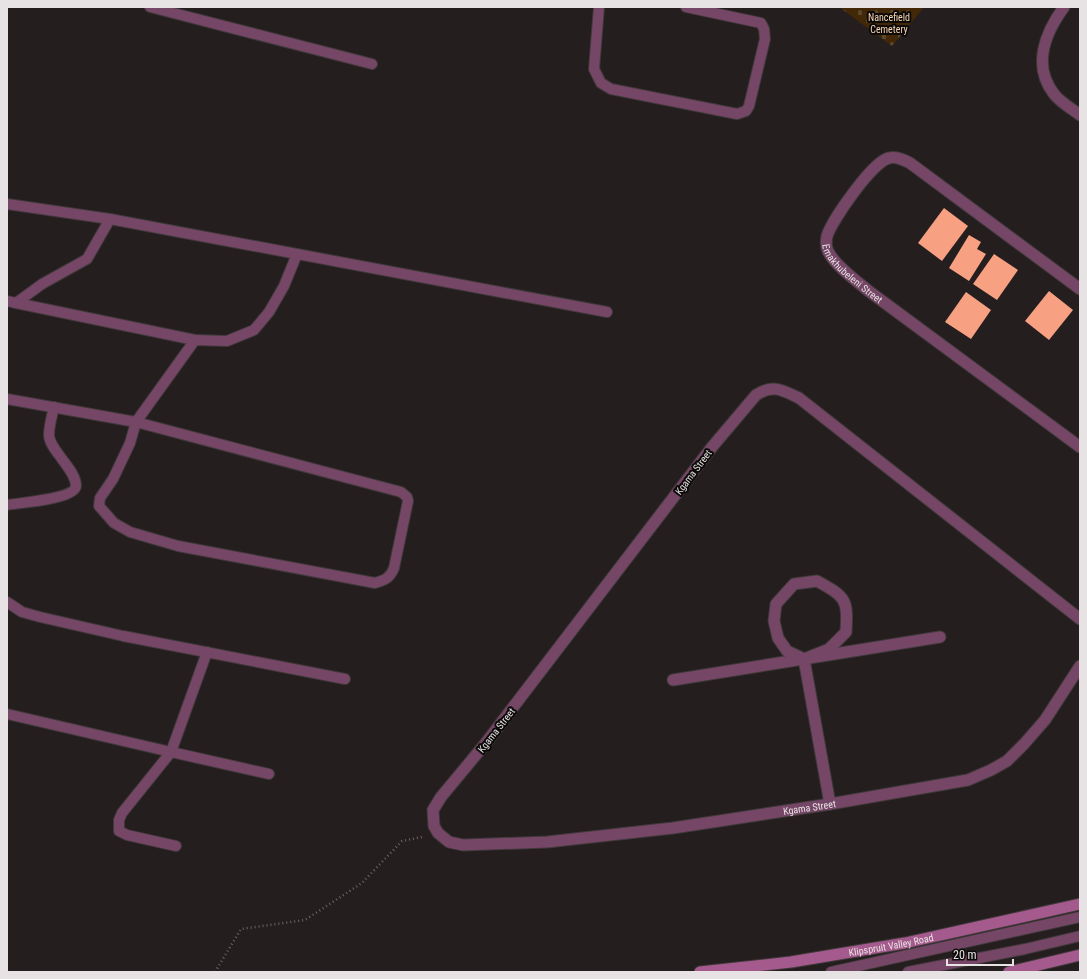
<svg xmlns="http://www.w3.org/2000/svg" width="1087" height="979" viewBox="0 0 1087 979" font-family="'Roboto Condensed',sans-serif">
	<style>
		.cemetery { fill: url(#cemetery-stones) }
		.building { fill: #f8a082 }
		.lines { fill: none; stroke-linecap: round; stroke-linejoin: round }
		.service-casing { stroke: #40393a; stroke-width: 12 }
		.minor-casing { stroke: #40393a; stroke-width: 13 }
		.secondary-casing { stroke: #40393a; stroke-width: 13 }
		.path { stroke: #6a6465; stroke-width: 2.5; stroke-dasharray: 1 3; stroke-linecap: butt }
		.service { stroke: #754666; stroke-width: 10 }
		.minor { stroke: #754666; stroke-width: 11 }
		.secondary { stroke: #a55a8d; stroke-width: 11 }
		.labels { text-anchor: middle; stroke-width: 4; stroke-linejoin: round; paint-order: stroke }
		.park-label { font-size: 10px; fill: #f8d8b6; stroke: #0c0909 }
		.street-label { font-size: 10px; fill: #e7e2e3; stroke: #0c0909 }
	</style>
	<defs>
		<pattern id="cemetery-stones" width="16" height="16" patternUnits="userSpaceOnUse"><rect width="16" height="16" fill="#422806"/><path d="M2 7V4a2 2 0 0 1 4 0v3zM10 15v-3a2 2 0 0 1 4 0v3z" fill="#5d472a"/></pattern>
	</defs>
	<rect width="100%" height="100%" fill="#251e1f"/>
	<!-- cemetery -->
	<path class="cemetery" d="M 839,7 L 924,7 L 892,46 Z"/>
	<!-- building -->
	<g class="building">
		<path d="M 944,208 L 968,226 L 942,261 L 918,243 Z"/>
		<path d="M 969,235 L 981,242 L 977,249 L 986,254 L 969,281 L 949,268 Z"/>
		<path d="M 994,254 L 1018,270 L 997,300 L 973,284 Z"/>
		<path d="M 1049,291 L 1073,310 L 1049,340 L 1025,321 Z"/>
		<path d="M 966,292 L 991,310 L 971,339 L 945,322 Z"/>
	</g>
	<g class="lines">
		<!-- service casing -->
		<g class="service-casing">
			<g id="service">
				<path d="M 150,7 L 372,64"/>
				<path d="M 599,7 L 594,69 L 601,83 L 611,89 L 737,114 L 746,111 L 749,106 L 765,39 L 764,29 L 761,23 L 686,7"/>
				<path d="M 7,204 L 110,219 L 607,312"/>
				<path d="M 7,301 L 16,303 L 42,284 L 87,259 L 110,219"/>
				<path d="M 16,303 L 195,340"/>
				<path d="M 7,399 L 136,422 L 401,492 L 407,497 L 408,501 L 394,568 C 390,578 385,580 375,583 L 178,546 L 130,532 L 114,523 L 99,506 L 100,498 L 113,479 L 130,443 L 136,422 L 195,340 L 227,341 L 254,330 L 269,312 L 284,286 L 297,254"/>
				<path d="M 7,505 C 18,503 75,499 76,486 C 76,476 67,466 62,459 C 57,452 49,443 49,435 C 49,426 52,416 54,407"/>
				<path d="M 7,602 L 22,612 L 40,617 L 123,636 L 345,679"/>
				<path d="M 207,652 L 171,752 L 269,774"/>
				<path d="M 7,714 L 171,752 L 122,813 L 119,820 L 119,831 L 127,835 L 176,846"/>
				<path d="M 831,972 L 1080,917"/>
				<path d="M 908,972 L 1025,949 L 1080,936"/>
			</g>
		</g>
		<!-- minor casing -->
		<g class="minor-casing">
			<g id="minor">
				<path d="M 1064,7 C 1045,33 1032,66 1054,94 C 1060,102 1072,109 1080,115"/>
				<path id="s1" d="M 1080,289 L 910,163 C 904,160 896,156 889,158 C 873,161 832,220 827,236 C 826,241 826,247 828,251 C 834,265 858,282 870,292 L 1080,447"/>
				<path d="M 817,581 C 846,597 848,599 846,632 L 829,649 L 804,659 L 787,651 L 778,638 L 774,621 L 776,604 L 794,584 Z"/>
				<path id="s2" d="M 1080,619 L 799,398 C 782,390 773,384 756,395 L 712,447 L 485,744 L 441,797 L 433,810 L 434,826 L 438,833 L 449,842 L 463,845 L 547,842 L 673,828 L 830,804 L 968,780 L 991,770 L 1007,761 L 1024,744 L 1045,720 L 1080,666"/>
				<path d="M 804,659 L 830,804"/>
				<path d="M 673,680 L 940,637"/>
			</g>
		</g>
		<!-- secondary casing -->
		<g class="secondary-casing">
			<g id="secondary">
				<path id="s3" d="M 700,972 L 791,962 L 905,943 L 1080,904"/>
				<path d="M 1009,972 L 1080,955"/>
			</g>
		</g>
		<!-- path -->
		<path class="path" d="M 215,972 L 241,929 L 305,920 L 362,883 L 402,841 L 422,837"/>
		<!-- service -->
		<use href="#service" class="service"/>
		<!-- minor -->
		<use href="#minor" class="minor"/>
		<!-- secondary -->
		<use href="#secondary" class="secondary"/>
	</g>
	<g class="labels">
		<!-- park labels -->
		<g class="park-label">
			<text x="889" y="21">Nancefield<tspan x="889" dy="12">Cemetery</tspan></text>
		</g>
		<!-- street labels -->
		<g class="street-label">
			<text dy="4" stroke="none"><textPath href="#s1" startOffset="383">Emakhubeleni Street</textPath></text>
			<text transform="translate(693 472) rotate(-53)" y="4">Kgama Street</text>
			<text transform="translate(496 730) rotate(-52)" y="4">Kgama Street</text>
			<text dy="4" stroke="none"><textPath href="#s2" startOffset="1331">Kgama Street</textPath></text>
			<text dy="4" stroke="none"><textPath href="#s3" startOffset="193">Klipspruit Valley Road</textPath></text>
		</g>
	</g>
	<!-- border -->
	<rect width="1087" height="979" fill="none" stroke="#e7e2e3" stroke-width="16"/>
	<!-- scale -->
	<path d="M947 959v6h66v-6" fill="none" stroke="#e7e2e3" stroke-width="2"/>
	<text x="953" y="959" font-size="12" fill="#e7e2e3" stroke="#0c0909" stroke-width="3" paint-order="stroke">20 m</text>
</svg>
